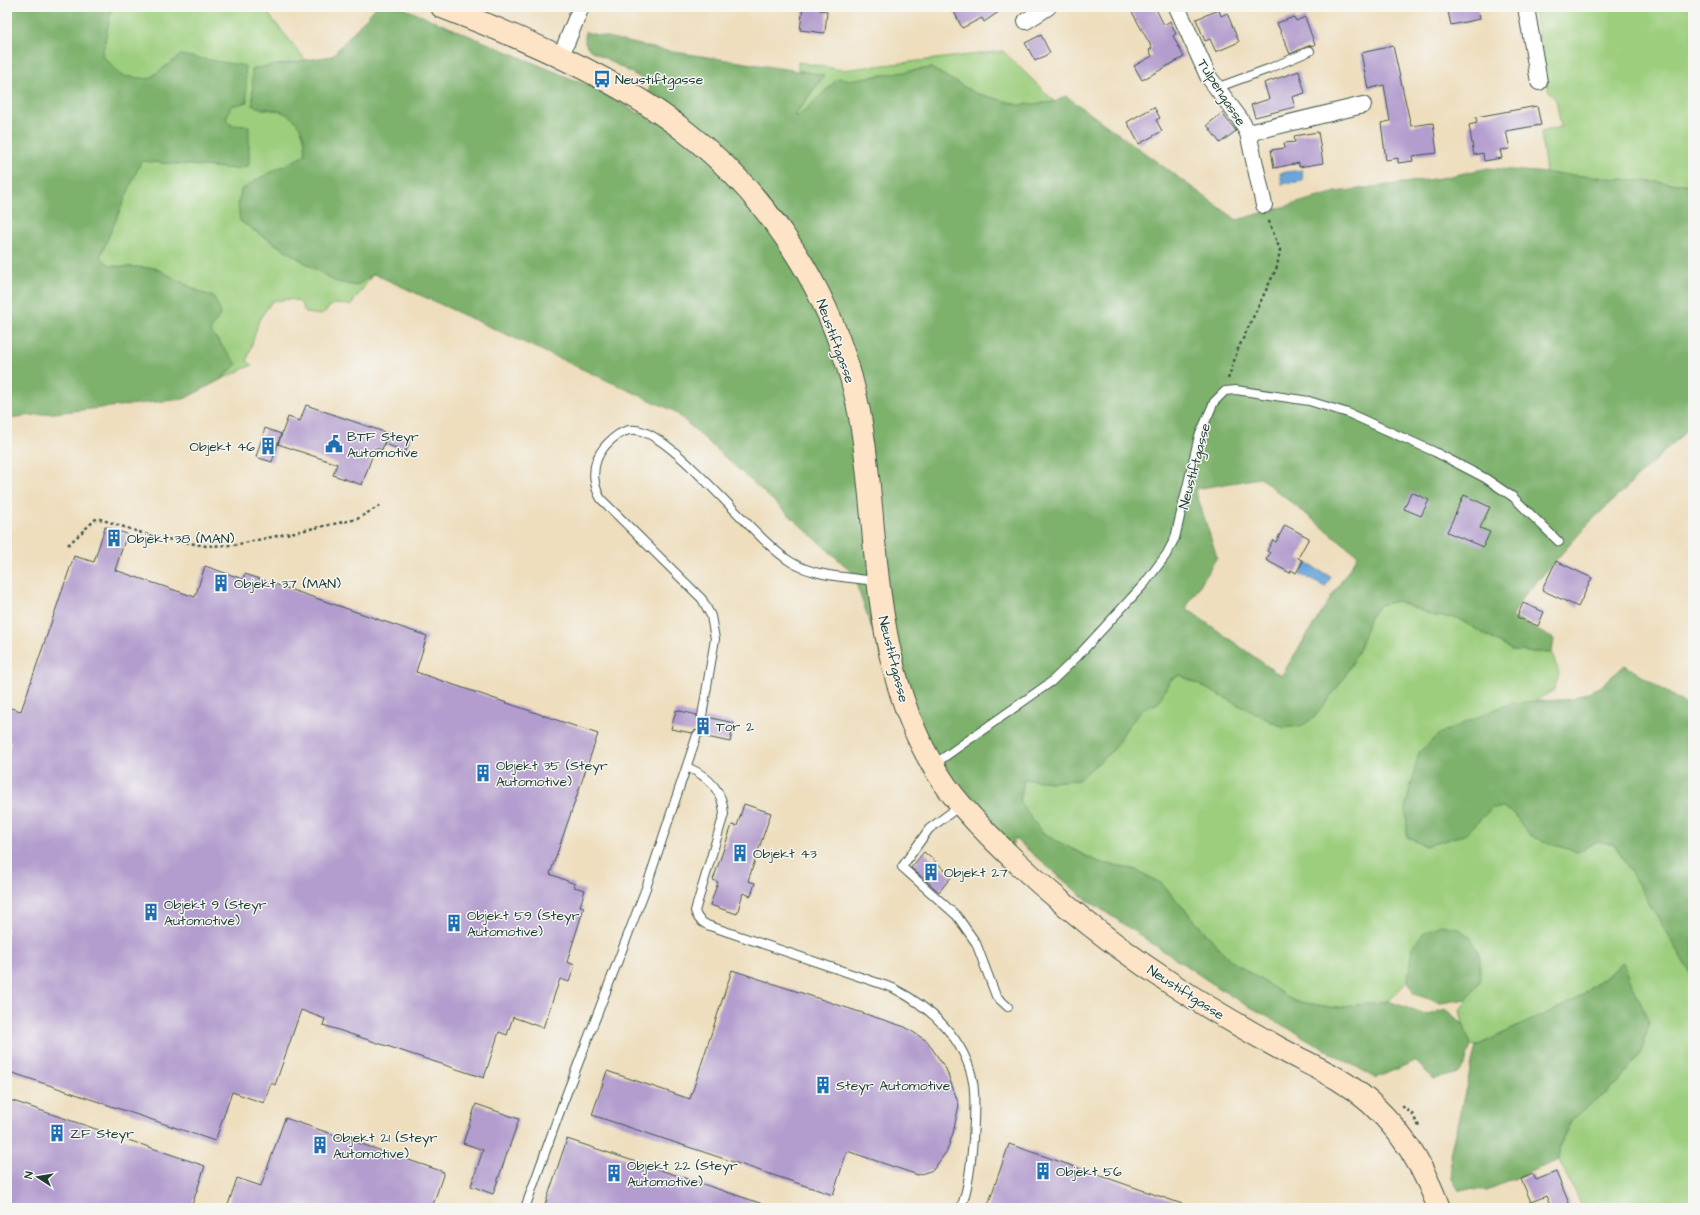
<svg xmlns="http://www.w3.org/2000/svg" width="1700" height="1215" viewBox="0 0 1700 1215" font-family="'Architects Daughter',sans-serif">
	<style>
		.green { fill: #9cce7d; stroke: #5e8658 }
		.forest { fill: #7db16c; stroke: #4e7750; fill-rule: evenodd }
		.water { fill: #6ba5db; stroke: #457188 }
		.building { fill: #b39dce }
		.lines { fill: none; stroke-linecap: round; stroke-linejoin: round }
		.lane-casing { stroke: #3e5549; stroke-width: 10 }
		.street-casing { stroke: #3e5549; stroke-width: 18 }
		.secondary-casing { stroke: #3e5549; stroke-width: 24 }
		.path { stroke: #3e5549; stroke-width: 2.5; stroke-dasharray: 3 3; stroke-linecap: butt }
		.lane { stroke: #fff; stroke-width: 8 }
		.street { stroke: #fff; stroke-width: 16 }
		.secondary { stroke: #fee4c6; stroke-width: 22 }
		.labels { text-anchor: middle; stroke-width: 3; stroke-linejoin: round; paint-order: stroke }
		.poi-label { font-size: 14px; fill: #1f3d34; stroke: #f6f6f2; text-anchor: start }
		.street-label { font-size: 14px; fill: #1f3d34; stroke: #f6f6f2 }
	</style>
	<rect width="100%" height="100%" fill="#f6f6f2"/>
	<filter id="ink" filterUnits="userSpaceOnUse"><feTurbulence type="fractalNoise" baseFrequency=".025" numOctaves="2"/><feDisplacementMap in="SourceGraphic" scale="8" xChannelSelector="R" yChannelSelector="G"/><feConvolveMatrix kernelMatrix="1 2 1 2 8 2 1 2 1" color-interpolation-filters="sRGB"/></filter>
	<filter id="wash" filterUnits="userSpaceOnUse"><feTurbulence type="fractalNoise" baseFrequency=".012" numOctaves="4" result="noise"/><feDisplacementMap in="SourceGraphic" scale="16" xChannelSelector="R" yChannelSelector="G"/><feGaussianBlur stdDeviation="0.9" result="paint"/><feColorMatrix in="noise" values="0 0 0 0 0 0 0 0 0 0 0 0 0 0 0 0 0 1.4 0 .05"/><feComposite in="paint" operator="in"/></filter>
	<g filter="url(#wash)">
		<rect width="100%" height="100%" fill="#eedebe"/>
		<!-- green -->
		<g class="green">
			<path d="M 112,7 L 277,7 L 269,15 L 306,60 L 252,69 L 261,109 C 268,110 276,110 283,112 C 300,119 307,138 305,155 L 258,179 L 240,221 L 256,232 L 334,281 L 356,286 L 373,274 L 351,305 L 333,304 L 321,315 L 306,313 L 300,302 L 291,299 L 272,301 L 259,320 L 247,361 L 252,365 L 220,380 L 237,364 L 210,331 L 214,297 L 202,293 L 155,268 L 111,266 L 99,258 L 141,161 L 237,169 L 231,125 L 226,119 L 230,106 L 181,55 L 149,79 L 122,76 L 102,55 Z"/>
			<path d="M 1533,7 L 1693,7 L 1693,185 L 1546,173 L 1541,132 L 1561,127 L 1556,100 L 1549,92 Z"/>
			<path d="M 1003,51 L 1055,102 L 1019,105 L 975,93 L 931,68 L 850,80 L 839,78 L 799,116 L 794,116 L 824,76 L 798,70 L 798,62 L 842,70 Z"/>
			<path d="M 1398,601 L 1434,616 L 1457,618 L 1513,651 L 1552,653 L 1559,673 L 1554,690 L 1533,702 L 1510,703 L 1419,752 L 1407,837 L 1426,846 L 1466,834 L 1492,808 L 1503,808 L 1514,813 L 1529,836 L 1577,852 L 1598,841 L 1615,845 L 1693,978 L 1693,1208 L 1582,1208 L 1559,1160 L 1559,1147 L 1572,1119 L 1619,1082 L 1623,963 L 1575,1000 L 1476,1046 L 1471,1045 L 1463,1024 L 1460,1010 L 1480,981 L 1412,948 L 1408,981 L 1388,1001 L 1336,1008 L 1294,1001 L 1230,960 L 1162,884 L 1137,870 L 1098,862 L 1043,834 L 1020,802 L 1024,779 L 1051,782 L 1078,780 L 1113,750 L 1128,726 L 1143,709 L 1158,703 L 1170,680 L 1180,675 L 1284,728 L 1359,650 L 1370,617 L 1380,605 Z"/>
		</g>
		<!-- forest -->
		<g class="forest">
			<path d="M 7,7 L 112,7 L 102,55 L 122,76 L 149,79 L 181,55 L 245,66 L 247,102 L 231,106 L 226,119 L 231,125 L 249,126 L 249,165 L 237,169 L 141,161 L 100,257 L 111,266 L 155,268 L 202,293 L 214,297 L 221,313 L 210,331 L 237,364 L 220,380 L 184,399 L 7,418 Z"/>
			<path d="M 376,7 L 401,7 L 596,89 L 640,114 L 650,87 L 639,77 L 590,50 L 585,43 L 585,32 L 662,50 L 824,75 L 794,116 L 799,116 L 839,78 L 850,80 L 931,68 L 975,93 L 1019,105 L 1055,102 L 1066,96 L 1237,220 L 1336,192 L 1441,178 L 1488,168 L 1693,185 L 1693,422 L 1686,431 L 1589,523 L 1522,598 L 1512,617 L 1554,639 L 1552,653 L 1513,651 L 1457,618 L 1434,616 L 1398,601 L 1380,605 L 1370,617 L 1359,650 L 1343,680 L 1314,718 L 1301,726 L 1284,728 L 1180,675 L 1170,680 L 1158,703 L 1143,709 L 1128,726 L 1113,750 L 1078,780 L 1051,782 L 1024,779 L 1020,802 L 1043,834 L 1098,862 L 1137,870 L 1162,884 L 1230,960 L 1294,1001 L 1336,1008 L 1388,1001 L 1428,1015 L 1445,1009 L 1463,1024 L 1471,1045 L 1465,1065 L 1456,1074 L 1434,1079 L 1415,1061 L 1376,1078 L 1231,996 L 1083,897 L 1014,838 L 1009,863 L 921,767 L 852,572 L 674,411 L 374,274 L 356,286 L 334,281 L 240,221 L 238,204 L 241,190 L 258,179 L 305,155 C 307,138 300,120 284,113 C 275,108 263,109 253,106 L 252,69 L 332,56 ZM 1260,478 L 1358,555 L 1281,676 L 1186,608 L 1217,557 L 1195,489 Z"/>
			<path d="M 1625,665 L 1693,709 L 1693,978 L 1615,845 L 1598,841 L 1577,852 L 1529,836 L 1514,813 L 1503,808 L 1492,808 L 1466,834 L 1426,846 L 1407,837 L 1406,805 L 1419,752 L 1441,733 L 1510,703 L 1573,699 L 1601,686 Z"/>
			<path d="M 1440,925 L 1458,928 L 1471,938 L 1480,957 L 1480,981 L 1467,999 L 1441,1003 L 1414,994 L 1408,981 L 1412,948 L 1423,933 Z"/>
			<path d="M 1623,963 L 1649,1022 L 1642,1051 L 1619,1082 L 1572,1119 L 1559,1147 L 1559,1160 L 1487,1190 L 1458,1189 L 1452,1179 L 1450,1154 L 1476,1046 L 1575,1000 Z"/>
		</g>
		<!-- water -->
		<g class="water">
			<path d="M 1302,170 L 1303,181 L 1282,184 L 1280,173 Z"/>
			<path d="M 1306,563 L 1331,577 L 1325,587 L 1300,574 Z"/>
		</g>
		<g id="blocks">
			<!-- building -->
			<g class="building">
				<path d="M 803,7 L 819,7 L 819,10 L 827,11 L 825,33 L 800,30 Z"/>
				<path d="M 952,7 L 1006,7 L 984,22 L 982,18 L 962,28 Z"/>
				<path d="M 1141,7 L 1155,7 L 1164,25 L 1170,21 L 1176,34 L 1173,36 L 1184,57 L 1142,80 L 1134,66 L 1152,56 L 1149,50 L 1152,48 L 1132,12 Z"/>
				<path d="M 1447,7 L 1477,7 L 1480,19 L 1451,25 Z"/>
				<path d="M 1219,10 L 1221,16 L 1227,13 L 1239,42 L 1216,52 L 1210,39 L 1205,41 L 1196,19 Z"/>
				<path d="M 1294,17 L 1296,21 L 1305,17 L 1315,45 L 1308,46 L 1290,54 L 1277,23 Z"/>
				<path d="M 1041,35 L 1050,53 L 1035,61 L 1025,43 Z"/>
				<path d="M 1393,46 L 1411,126 L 1433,123 L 1437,153 L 1412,156 L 1413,161 L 1398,163 L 1398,158 L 1386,160 L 1381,123 L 1390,121 L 1384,85 L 1368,89 L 1361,53 Z"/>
				<path d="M 1299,71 L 1305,93 L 1292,97 L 1295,107 L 1255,117 L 1251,105 L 1269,99 L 1264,83 Z"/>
				<path d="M 1537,106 L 1541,125 L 1506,131 L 1510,149 L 1500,150 L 1502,158 L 1484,161 L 1483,153 L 1474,155 L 1469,125 L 1477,123 L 1476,117 Z"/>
				<path d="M 1154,107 L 1160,118 L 1156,120 L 1162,131 L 1139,144 L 1127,122 Z"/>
				<path d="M 1222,113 L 1236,131 L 1220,143 L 1207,125 Z"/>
				<path d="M 1318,132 L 1323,163 L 1299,167 L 1299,163 L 1274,168 L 1271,150 L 1285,148 L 1284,143 L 1295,142 L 1294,136 Z"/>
				<path d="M 306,405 L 387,433 L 382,450 L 375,448 L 362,485 L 333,475 L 337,464 L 278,444 L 288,417 L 300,421 Z"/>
				<path d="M 265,428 L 281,434 L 272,462 L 256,457 Z"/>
				<path d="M 388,433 L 410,440 L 406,451 L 384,444 Z"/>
				<path d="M 1411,492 L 1429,500 L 1421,516 L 1404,509 Z"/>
				<path d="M 1464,495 L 1490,507 L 1480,528 L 1490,532 L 1483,547 L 1447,532 Z"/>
				<path d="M 1285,525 L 1309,538 L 1298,558 L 1303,561 L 1296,573 L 1291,570 L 1290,573 L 1266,560 L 1270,553 L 1267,551 L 1273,540 L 1276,542 Z"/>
				<path d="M 105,527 L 127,534 L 115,570 L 195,597 L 205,566 L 243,579 L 245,574 L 427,636 L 416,672 L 598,734 L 550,874 L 575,884 L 574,887 L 585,890 L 580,906 L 584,907 L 567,962 L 575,965 L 569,982 L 560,979 L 543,1028 L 513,1017 L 507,1035 L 499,1032 L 484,1078 L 323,1025 L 325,1019 L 301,1010 L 275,1085 L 271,1083 L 264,1103 L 232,1092 L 215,1141 L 7,1071 L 7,753 L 11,742 L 7,741 L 7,707 L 21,711 L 74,556 L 94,562 Z"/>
				<path d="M 1556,561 L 1592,578 L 1578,607 L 1542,590 Z"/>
				<path d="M 1523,603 L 1544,612 L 1538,626 L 1517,617 Z"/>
				<path d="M 676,710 L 697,715 L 697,718 L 701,721 L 704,721 L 707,717 L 734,723 L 730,742 L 702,736 L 701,732 L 698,730 L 694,731 L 692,733 L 671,729 Z"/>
				<path d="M 744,804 L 771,813 L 748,881 L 755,883 L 751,896 L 743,893 L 737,914 L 710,905 L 718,882 L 713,880 L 732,825 L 737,826 Z"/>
				<path d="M 924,852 L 952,876 L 939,892 L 911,868 Z"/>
				<path d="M 732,970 L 905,1027 L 927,1041 L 946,1069 L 959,1105 L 953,1133 L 947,1151 L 933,1170 L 918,1175 L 847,1151 L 833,1195 L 592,1115 L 607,1071 L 690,1099 Z"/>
				<path d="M 7,1099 L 205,1166 L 191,1208 L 7,1208 Z"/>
				<path d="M 476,1104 L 519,1119 L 493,1194 L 471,1186 L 483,1150 L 463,1143 Z"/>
				<path d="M 285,1118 L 444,1172 L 432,1208 L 227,1208 L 237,1178 L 261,1186 Z"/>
				<path d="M 567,1139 L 769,1206 L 768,1208 L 544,1208 Z"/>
				<path d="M 1009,1144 L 1188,1206 L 1187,1208 L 987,1208 Z"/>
				<path d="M 1556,1172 L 1571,1208 L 1551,1208 L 1546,1196 L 1531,1202 L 1521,1179 L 1533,1174 L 1536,1180 Z"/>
			</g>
		</g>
	</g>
	<g filter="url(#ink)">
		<use href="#blocks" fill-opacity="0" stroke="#3e5549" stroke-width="1"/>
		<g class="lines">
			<!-- lane casing -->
			<g class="lane-casing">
				<g id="lane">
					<path d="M 1216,88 L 1268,69 L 1310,51"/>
					<path d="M 702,716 L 715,639 L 711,616 L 702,599 L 601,499 C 594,487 592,472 597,459 C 603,445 620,428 636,430 C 673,433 752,538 791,562 C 815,577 849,577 876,581"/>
					<path d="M 933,765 L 1051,682 L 1077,657 L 1145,583 L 1166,555 L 1175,538 L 1199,436 L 1214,402 L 1225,391 L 1236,390 L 1309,401 L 1348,413 L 1435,452 L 1485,478 L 1513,497 L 1559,542"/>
					<path d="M 687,767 C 708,776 723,790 724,814 L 695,911 C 697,918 700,921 707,925 L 893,988 C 930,1007 965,1038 973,1082 C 976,1101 974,1120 973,1139 C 971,1163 969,1186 961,1208"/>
					<path d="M 961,805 L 929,829 L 902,867 L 957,916 L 976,943 L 996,996 L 1008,1007"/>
					<path d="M 525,1208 L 563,1103 L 646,888 L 697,735"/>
				</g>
			</g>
			<!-- street casing -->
			<g class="street-casing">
				<g id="street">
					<path d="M 1177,7 L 1208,76 L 1240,119 L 1248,133 L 1264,205"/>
					<path d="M 1526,7 L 1539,82"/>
					<path d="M 1026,21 L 1048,7"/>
					<path d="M 560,58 L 581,7"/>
					<path d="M 1248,133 L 1363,105"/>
				</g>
			</g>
			<!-- secondary casing -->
			<g class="secondary-casing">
				<path id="secondary" d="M 442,7 C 523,38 617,78 686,132 C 760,189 818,272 846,361 C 863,412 867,465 872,517 C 880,618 893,727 962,806 C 1019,871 1100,937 1172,984 C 1207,1007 1243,1028 1279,1048 C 1299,1059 1319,1068 1338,1079 C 1388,1109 1419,1154 1439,1208"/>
			</g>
			<!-- path -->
			<g class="path">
				<path d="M 1228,379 L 1238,349 L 1277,267 L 1280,250 L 1268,219"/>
				<path d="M 68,545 L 97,518 L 151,536 L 206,546 L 234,545 L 357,519 L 381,505"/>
				<path d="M 1402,1106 L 1412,1114 L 1420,1128"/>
			</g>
			<!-- lane -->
			<use href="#lane" class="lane"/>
			<!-- street -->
			<use href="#street" class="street"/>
			<!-- secondary -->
			<use href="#secondary" class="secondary"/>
		</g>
	</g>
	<!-- icons -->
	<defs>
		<g id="bus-bare" transform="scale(1.38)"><path d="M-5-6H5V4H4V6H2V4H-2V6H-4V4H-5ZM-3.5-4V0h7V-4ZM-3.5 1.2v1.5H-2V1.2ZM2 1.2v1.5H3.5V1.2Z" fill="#1f6fb2" stroke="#f6f6f2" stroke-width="2.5" paint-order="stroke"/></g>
		<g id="civic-bare" transform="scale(1.38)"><path d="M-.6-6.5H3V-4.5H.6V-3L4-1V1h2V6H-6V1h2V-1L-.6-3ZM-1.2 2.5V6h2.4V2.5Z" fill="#1f6fb2" stroke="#f6f6f2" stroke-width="2.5" paint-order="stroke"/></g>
		<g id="building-bare" transform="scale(1.38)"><path d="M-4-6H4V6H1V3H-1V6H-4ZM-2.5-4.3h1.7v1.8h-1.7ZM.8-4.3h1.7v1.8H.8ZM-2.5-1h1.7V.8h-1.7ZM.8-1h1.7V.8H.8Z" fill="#1f6fb2" stroke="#f6f6f2" stroke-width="2.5" paint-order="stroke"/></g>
	</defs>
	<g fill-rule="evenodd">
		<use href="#bus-bare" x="602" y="79"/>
		<use href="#civic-bare" x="334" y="444"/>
		<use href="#building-bare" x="268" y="446"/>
		<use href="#building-bare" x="114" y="538"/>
		<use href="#building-bare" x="221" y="583"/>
		<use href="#building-bare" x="703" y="726"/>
		<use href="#building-bare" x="483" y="773"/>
		<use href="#building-bare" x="740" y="853"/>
		<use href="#building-bare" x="931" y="872"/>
		<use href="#building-bare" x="151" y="912"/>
		<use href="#building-bare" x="454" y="923"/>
		<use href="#building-bare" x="823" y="1085"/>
		<use href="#building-bare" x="57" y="1133"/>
		<use href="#building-bare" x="320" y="1145"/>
		<use href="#building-bare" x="1043" y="1171"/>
		<use href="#building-bare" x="614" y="1173"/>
	</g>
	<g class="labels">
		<!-- poi labels -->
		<g class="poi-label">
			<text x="615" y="84">Neustiftgasse</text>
			<text x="347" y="441">BTF Steyr<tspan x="347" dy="16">Automotive</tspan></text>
			<text x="255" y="451" text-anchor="end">Objekt 46</text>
			<text x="127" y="543">Objekt 38 (MAN)</text>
			<text x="234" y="588">Objekt 37 (MAN)</text>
			<text x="716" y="731">Tor 2</text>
			<text x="496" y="770">Objekt 35 (Steyr<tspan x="496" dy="16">Automotive)</tspan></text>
			<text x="753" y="858">Objekt 43</text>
			<text x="944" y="877">Objekt 27</text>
			<text x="164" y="909">Objekt 9 (Steyr<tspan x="164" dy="16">Automotive)</tspan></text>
			<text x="467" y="920">Objekt 59 (Steyr<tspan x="467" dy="16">Automotive)</tspan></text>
			<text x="836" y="1090">Steyr Automotive</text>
			<text x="70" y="1138">ZF Steyr</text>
			<text x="333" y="1142">Objekt 21 (Steyr<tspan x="333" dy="16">Automotive)</tspan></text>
			<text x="627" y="1170">Objekt 22 (Steyr<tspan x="627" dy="16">Automotive)</tspan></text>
			<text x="1056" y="1176">Objekt 56</text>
		</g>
		<!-- street labels -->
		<g class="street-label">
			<text transform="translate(1222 92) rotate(57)" y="5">Tulpengasse</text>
			<text transform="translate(836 341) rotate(70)" y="5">Neustiftgasse</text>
			<text transform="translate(1194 466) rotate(-75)" y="5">Neustiftgasse</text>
			<text transform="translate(894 659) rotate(76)" y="5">Neustiftgasse</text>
			<text transform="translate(1186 992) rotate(33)" y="5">Neustiftgasse</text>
		</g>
	</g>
	<!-- margin -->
	<rect width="1700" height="1215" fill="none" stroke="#f6f6f2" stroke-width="24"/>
	<!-- north arrow -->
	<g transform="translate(38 1177) rotate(282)" stroke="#f6f6f2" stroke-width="3" paint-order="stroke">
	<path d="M0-3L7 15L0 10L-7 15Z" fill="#1f3d34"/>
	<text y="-6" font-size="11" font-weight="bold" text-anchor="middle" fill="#1f3d34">N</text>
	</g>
</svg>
